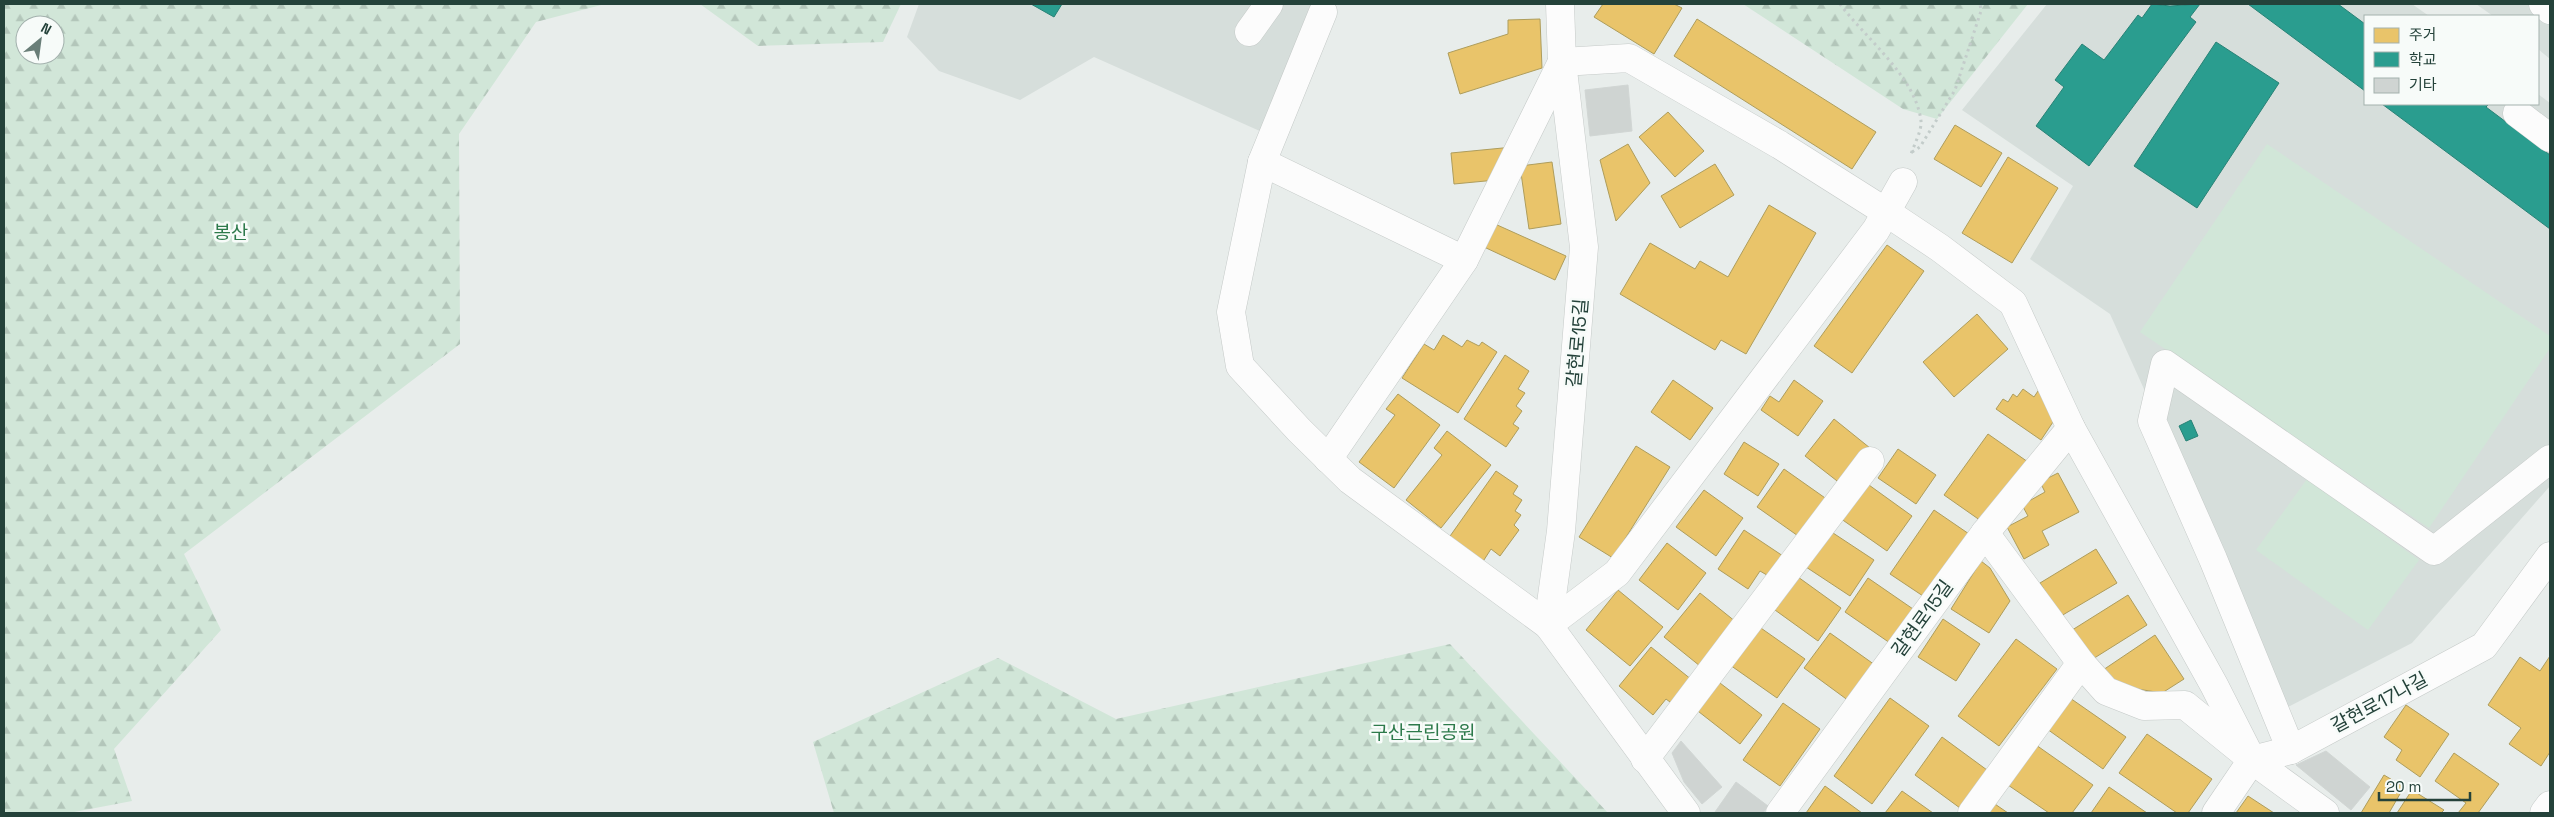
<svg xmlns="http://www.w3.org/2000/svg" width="2554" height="817" viewBox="0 0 2554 817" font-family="'Space Grotesk','Noto Sans KR',sans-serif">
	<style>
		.built { fill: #d6dedb }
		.forest { fill: url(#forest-firs); fill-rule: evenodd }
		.garden { fill: #d1e6d8 }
		.homes { fill: #e9c46a; stroke: #ae9d5c }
		.schools { fill: #2a9d8f; stroke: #288276 }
		.building { fill: #cfd4d2; stroke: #d1d6d4 }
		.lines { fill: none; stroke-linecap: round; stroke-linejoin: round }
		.minor-casing { stroke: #c5cac8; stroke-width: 29 }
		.path { stroke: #c3ccca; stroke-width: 3; stroke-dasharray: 2.5 4; stroke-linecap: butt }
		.minor { stroke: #fcfcfc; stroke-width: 28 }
		.labels { text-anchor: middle; stroke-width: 5; stroke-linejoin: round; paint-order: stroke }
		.park-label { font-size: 19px; fill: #2d7a4b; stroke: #f7fbf9 }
		.street-label { font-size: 19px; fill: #24423a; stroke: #f7fbf9 }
	</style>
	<defs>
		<pattern id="forest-firs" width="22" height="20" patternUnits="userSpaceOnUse" patternTransform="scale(1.25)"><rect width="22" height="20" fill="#d1e6d8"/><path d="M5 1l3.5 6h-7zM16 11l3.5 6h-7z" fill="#b3c6ba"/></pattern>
	</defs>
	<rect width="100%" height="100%" fill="#e8edeb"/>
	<!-- built -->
	<g class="built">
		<path d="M 919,4 L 1319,4 L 1262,132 L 1094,57 L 1020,100 L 939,71 L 907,37 Z"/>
		<path d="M 2047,4 L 2412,4 L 2429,16 L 2365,16 L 2365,104 L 2538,104 L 2538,94 L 2550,103 L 2550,486 L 2412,643 L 2288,707 L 2110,314 L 2030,259 L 2073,186 L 1962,110 Z"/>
		<path d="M 2476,4 L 2550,4 L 2550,59 L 2538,49 L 2538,16 L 2493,16 Z"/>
	</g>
	<!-- forest -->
	<g class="forest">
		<path d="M 4,4 L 605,4 L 536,22 L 459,134 L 460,344 L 184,554 L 221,630 L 114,749 L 132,801 L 69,813 L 4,813 ZM 25,25 L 55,25 L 55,55 L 25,55 Z"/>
		<path d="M 700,4 L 901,4 L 883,42 L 758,46 Z"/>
		<path d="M 1743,4 L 2028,4 L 1937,119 L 1903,109 Z"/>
		<path d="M 1450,644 L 1608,813 L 834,813 L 813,742 L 998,658 L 1116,719 Z"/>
	</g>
	<!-- garden -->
	<g class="garden">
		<path d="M 2267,144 L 2550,336 L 2550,348 L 2429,528 L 2140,332 Z"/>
		<path d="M 2307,479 L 2419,560 L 2368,630 L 2256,550 Z"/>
	</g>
	<!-- homes -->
	<g class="homes">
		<path d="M 1603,4 L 1674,4 L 1682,8 L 1654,54 L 1594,17 Z"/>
		<path d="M 1540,19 L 1542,68 L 1460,94 L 1448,53 L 1508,34 L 1508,20 Z"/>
		<path d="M 1697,19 L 1876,132 L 1852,169 L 1674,56 Z"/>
		<path d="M 1668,112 L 1704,151 L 1675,177 L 1639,137 Z"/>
		<path d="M 1955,125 L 2002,153 L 1981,187 L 1934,159 Z"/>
		<path d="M 1628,144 L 1650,183 L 1616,221 L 1600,160 Z"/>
		<path d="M 1513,147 L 1496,180 L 1454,184 L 1451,153 Z"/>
		<path d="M 2008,157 L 2058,188 L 2012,263 L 1962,233 Z"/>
		<path d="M 1552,162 L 1561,224 L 1529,229 L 1520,166 Z"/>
		<path d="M 1715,164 L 1734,195 L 1680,228 L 1661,196 Z"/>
		<path d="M 1769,205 L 1816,233 L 1746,354 L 1721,340 L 1715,350 L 1620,294 L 1650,243 L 1695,269 L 1700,261 L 1728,277 Z"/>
		<path d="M 1495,224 L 1566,256 L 1555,280 L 1484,247 Z"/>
		<path d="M 1887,245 L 1924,271 L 1852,373 L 1814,346 Z"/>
		<path d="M 1977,314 L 2008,349 L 1954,397 L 1923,362 Z"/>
		<path d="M 1443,335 L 1462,347 L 1467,340 L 1479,346 L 1482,342 L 1497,352 L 1458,413 L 1402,378 L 1424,344 L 1434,350 Z"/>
		<path d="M 1505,355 L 1529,371 L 1518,389 L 1525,393 L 1516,406 L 1522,411 L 1513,424 L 1519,428 L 1506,447 L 1464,419 Z"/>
		<path d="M 1673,380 L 1713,408 L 1690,440 L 1651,412 Z"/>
		<path d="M 1794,380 L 1823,401 L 1798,436 L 1761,410 L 1770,396 L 1779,402 Z"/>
		<path d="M 2040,388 L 2059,413 L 2041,440 L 1996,409 L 2003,399 L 2008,402 L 2013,394 L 2017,397 L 2023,389 L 2034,397 Z"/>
		<path d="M 1398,394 L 1440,425 L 1394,488 L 1359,462 L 1395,415 L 1386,409 Z"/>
		<path d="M 1834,419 L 1870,448 L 1841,484 L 1805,456 Z"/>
		<path d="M 1447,431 L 1491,465 L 1441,528 L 1406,500 L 1442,455 L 1434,448 Z"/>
		<path d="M 1988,434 L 2028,462 L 1984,523 L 1944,495 Z"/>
		<path d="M 1744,442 L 1779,464 L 1758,496 L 1724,474 Z"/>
		<path d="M 1636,446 L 1670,467 L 1613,558 L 1579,537 Z"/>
		<path d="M 1898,449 L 1936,475 L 1916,504 L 1878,478 Z"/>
		<path d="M 1784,469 L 1828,500 L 1801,538 L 1757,507 Z"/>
		<path d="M 1496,471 L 1518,486 L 1513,494 L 1522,500 L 1515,511 L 1521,515 L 1514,525 L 1519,530 L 1500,556 L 1491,549 L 1482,563 L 1448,539 Z"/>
		<path d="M 2058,473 L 2079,512 L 2042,531 L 2049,545 L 2024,559 L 2007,527 L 2028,516 L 2022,505 L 2045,492 L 2040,482 Z"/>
		<path d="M 1862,480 L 1912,516 L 1887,551 L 1837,516 Z"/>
		<path d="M 1704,490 L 1743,518 L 1716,556 L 1676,527 Z"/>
		<path d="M 1934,510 L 1972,536 L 1929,600 L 1890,574 Z"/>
		<path d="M 1744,530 L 1786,558 L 1772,578 L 1760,571 L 1748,589 L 1718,569 Z"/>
		<path d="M 1830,531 L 1874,560 L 1850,596 L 1806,567 Z"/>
		<path d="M 1667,543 L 1706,573 L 1678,610 L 1639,580 Z"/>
		<path d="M 2096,549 L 2117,583 L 2061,616 L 2040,583 Z"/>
		<path d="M 1981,561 L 1990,568 L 2010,601 L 1989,633 L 1951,609 Z"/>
		<path d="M 1798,577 L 1841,608 L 1818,641 L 1775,610 Z"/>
		<path d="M 1868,578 L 1913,609 L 1890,643 L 1845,612 Z"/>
		<path d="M 1618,590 L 1663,627 L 1630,666 L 1586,630 Z"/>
		<path d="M 1700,593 L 1736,622 L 1700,666 L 1664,637 Z"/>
		<path d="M 2128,595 L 2147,625 L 2088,662 L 2069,632 Z"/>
		<path d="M 1943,619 L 1980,644 L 1956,681 L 1918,657 Z"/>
		<path d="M 1758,626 L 1805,659 L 1777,698 L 1730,665 Z"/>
		<path d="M 1830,633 L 1875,665 L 1849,701 L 1804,668 Z"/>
		<path d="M 2155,635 L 2184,679 L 2162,693 L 2113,685 L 2103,670 Z"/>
		<path d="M 2016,639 L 2057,669 L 1999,746 L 1958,716 Z"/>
		<path d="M 1651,647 L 1697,684 L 1678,708 L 1666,699 L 1653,715 L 1619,686 Z"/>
		<path d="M 2550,656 L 2550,752 L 2541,766 L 2509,744 L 2521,728 L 2488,705 L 2520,657 L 2540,671 Z"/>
		<path d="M 1716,680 L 1762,715 L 1740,744 L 1694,708 Z"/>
		<path d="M 1890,698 L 1929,726 L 1872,804 L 1834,776 Z"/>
		<path d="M 2070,698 L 2126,737 L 2103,769 L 2047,729 Z"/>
		<path d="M 1783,703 L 1820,729 L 1780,786 L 1743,760 Z"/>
		<path d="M 2406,705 L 2449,734 L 2420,777 L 2396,760 L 2402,750 L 2384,737 Z"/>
		<path d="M 2147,734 L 2212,779 L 2188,813 L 2177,813 L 2119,773 Z"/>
		<path d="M 1942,737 L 1987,770 L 1960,808 L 1915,775 Z"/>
		<path d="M 2036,745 L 2093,785 L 2072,813 L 2049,813 L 2008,785 Z"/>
		<path d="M 2454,753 L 2499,784 L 2478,813 L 2458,813 L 2466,803 L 2435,781 Z"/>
		<path d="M 2384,775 L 2404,787 L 2389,813 L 2361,813 Z"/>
		<path d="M 1825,786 L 1862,813 L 1806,813 Z"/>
		<path d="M 2109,787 L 2147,813 L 2091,813 Z"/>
		<path d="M 2412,790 L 2444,810 L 2441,813 L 2397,813 Z"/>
		<path d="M 1902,791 L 1933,813 L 1885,813 Z"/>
		<path d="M 2248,796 L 2274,813 L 2236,813 Z"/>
		<path d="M 1992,802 L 2008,813 L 1984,813 Z"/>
	</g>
	<!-- schools -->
	<g class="schools">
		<path d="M 1031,4 L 1062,4 L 1054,17 Z"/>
		<path d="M 2152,4 L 2170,6 L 2200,4 L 2190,17 L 2196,22 L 2089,166 L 2036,126 L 2064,87 L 2055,80 L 2082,44 L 2104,60 L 2138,15 L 2142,18 Z"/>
		<path d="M 2248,4 L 2338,4 L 2365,24 L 2365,91 Z"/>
		<path d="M 2216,42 L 2279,83 L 2197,208 L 2134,166 Z"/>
		<path d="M 2382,104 L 2489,104 L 2486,107 L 2550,155 L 2550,229 Z"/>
		<path d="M 2191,420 L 2198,436 L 2186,441 L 2179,426 Z"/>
	</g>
	<!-- building -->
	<g class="building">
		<path d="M 1628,85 L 1632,131 L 1590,136 L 1585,90 Z"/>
		<path d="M 1681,741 L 1722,787 L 1702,804 L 1684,782 L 1672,753 Z"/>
		<path d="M 2326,751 L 2370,787 L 2351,810 L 2296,765 Z"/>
		<path d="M 1736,782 L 1768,806 L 1763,813 L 1715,812 Z"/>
	</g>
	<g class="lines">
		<!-- minor casing -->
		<g class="minor-casing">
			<g id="minor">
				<path d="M 1560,4 L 1562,62 L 1584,247 L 1561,531 L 1548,625 L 1686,813"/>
				<path d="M 2543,4 L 2550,10"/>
				<path d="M 1323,12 L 1262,162 L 1231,312 L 1240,366 L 1299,430 L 1350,480 L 1548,625 L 1617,573 L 1876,230 L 1903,182"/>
				<path d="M 1249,32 L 1269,4"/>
				<path d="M 2517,113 L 2550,138"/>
				<path d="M 1262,162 L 1464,260"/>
				<path d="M 1328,459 L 1464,260 L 1562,62 L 1629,58 L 1780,145 L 1886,212 L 1940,248 L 2013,303 L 2071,428 L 2214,685 L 2252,760"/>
				<path d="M 1985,533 L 2081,663 L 2106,691 L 2144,706 L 2185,705 L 2243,752"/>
				<path d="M 2291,750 L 2213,559 L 2152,421 L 2165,364 L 2434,551 L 2550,459"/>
				<path d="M 1645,759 L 1870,461"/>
				<path d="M 1780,813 L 1985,533 L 2071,428"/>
				<path d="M 1972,813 L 2081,663"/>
				<path d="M 2216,813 L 2252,760"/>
				<path d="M 2325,813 L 2252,760 L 2291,750 L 2484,646 L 2550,556"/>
				<path d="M 2544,813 L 2550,805"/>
			</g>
		</g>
		<!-- path -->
		<g class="path">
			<path d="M 1840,4 C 1865,38 1916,77 1921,121 C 1922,130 1914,145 1911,154"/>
			<path d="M 1912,152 L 1920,147 L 1955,90 L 1981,11 L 1980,4"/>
		</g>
		<!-- minor -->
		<use href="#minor" class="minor"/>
	</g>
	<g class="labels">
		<!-- park labels -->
		<g class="park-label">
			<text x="231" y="239">봉산</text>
			<text x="1423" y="739">구산근린공원</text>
		</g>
		<!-- street labels -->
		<g class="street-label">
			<text transform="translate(1577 343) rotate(-85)" y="7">갈현로15길</text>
			<text transform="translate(1922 618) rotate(-54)" y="7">갈현로15길</text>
			<text transform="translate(2379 702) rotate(-28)" y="7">갈현로17나길</text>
		</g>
	</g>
	<!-- border -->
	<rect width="2554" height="817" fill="none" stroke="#24423a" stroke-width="10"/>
	<!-- legend -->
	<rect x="2364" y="15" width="175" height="90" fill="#f7fbf9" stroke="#a3b1ad"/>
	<rect x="2374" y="28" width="25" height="15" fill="#e9c46a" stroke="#a3b1ad"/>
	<text x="2409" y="40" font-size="15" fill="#24423a">주거</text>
	<rect x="2374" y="52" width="25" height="15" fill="#2a9d8f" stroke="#a3b1ad"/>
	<text x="2409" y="65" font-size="15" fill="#24423a">학교</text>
	<rect x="2374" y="78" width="25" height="15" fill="#cfd4d2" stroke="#a3b1ad"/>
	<text x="2409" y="90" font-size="15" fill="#24423a">기타</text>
	<!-- north arrow -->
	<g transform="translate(40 40) rotate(29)"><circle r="24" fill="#f7fbf9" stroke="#a3b1ad"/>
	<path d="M0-4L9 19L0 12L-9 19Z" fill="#697e78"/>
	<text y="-8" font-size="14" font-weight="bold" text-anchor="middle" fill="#24423a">N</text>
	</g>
	<!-- scale -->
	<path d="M2379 792v8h91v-8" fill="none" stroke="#24423a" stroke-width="2.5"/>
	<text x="2386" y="792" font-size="15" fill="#24423a" stroke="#f7fbf9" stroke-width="4" paint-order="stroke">20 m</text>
</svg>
